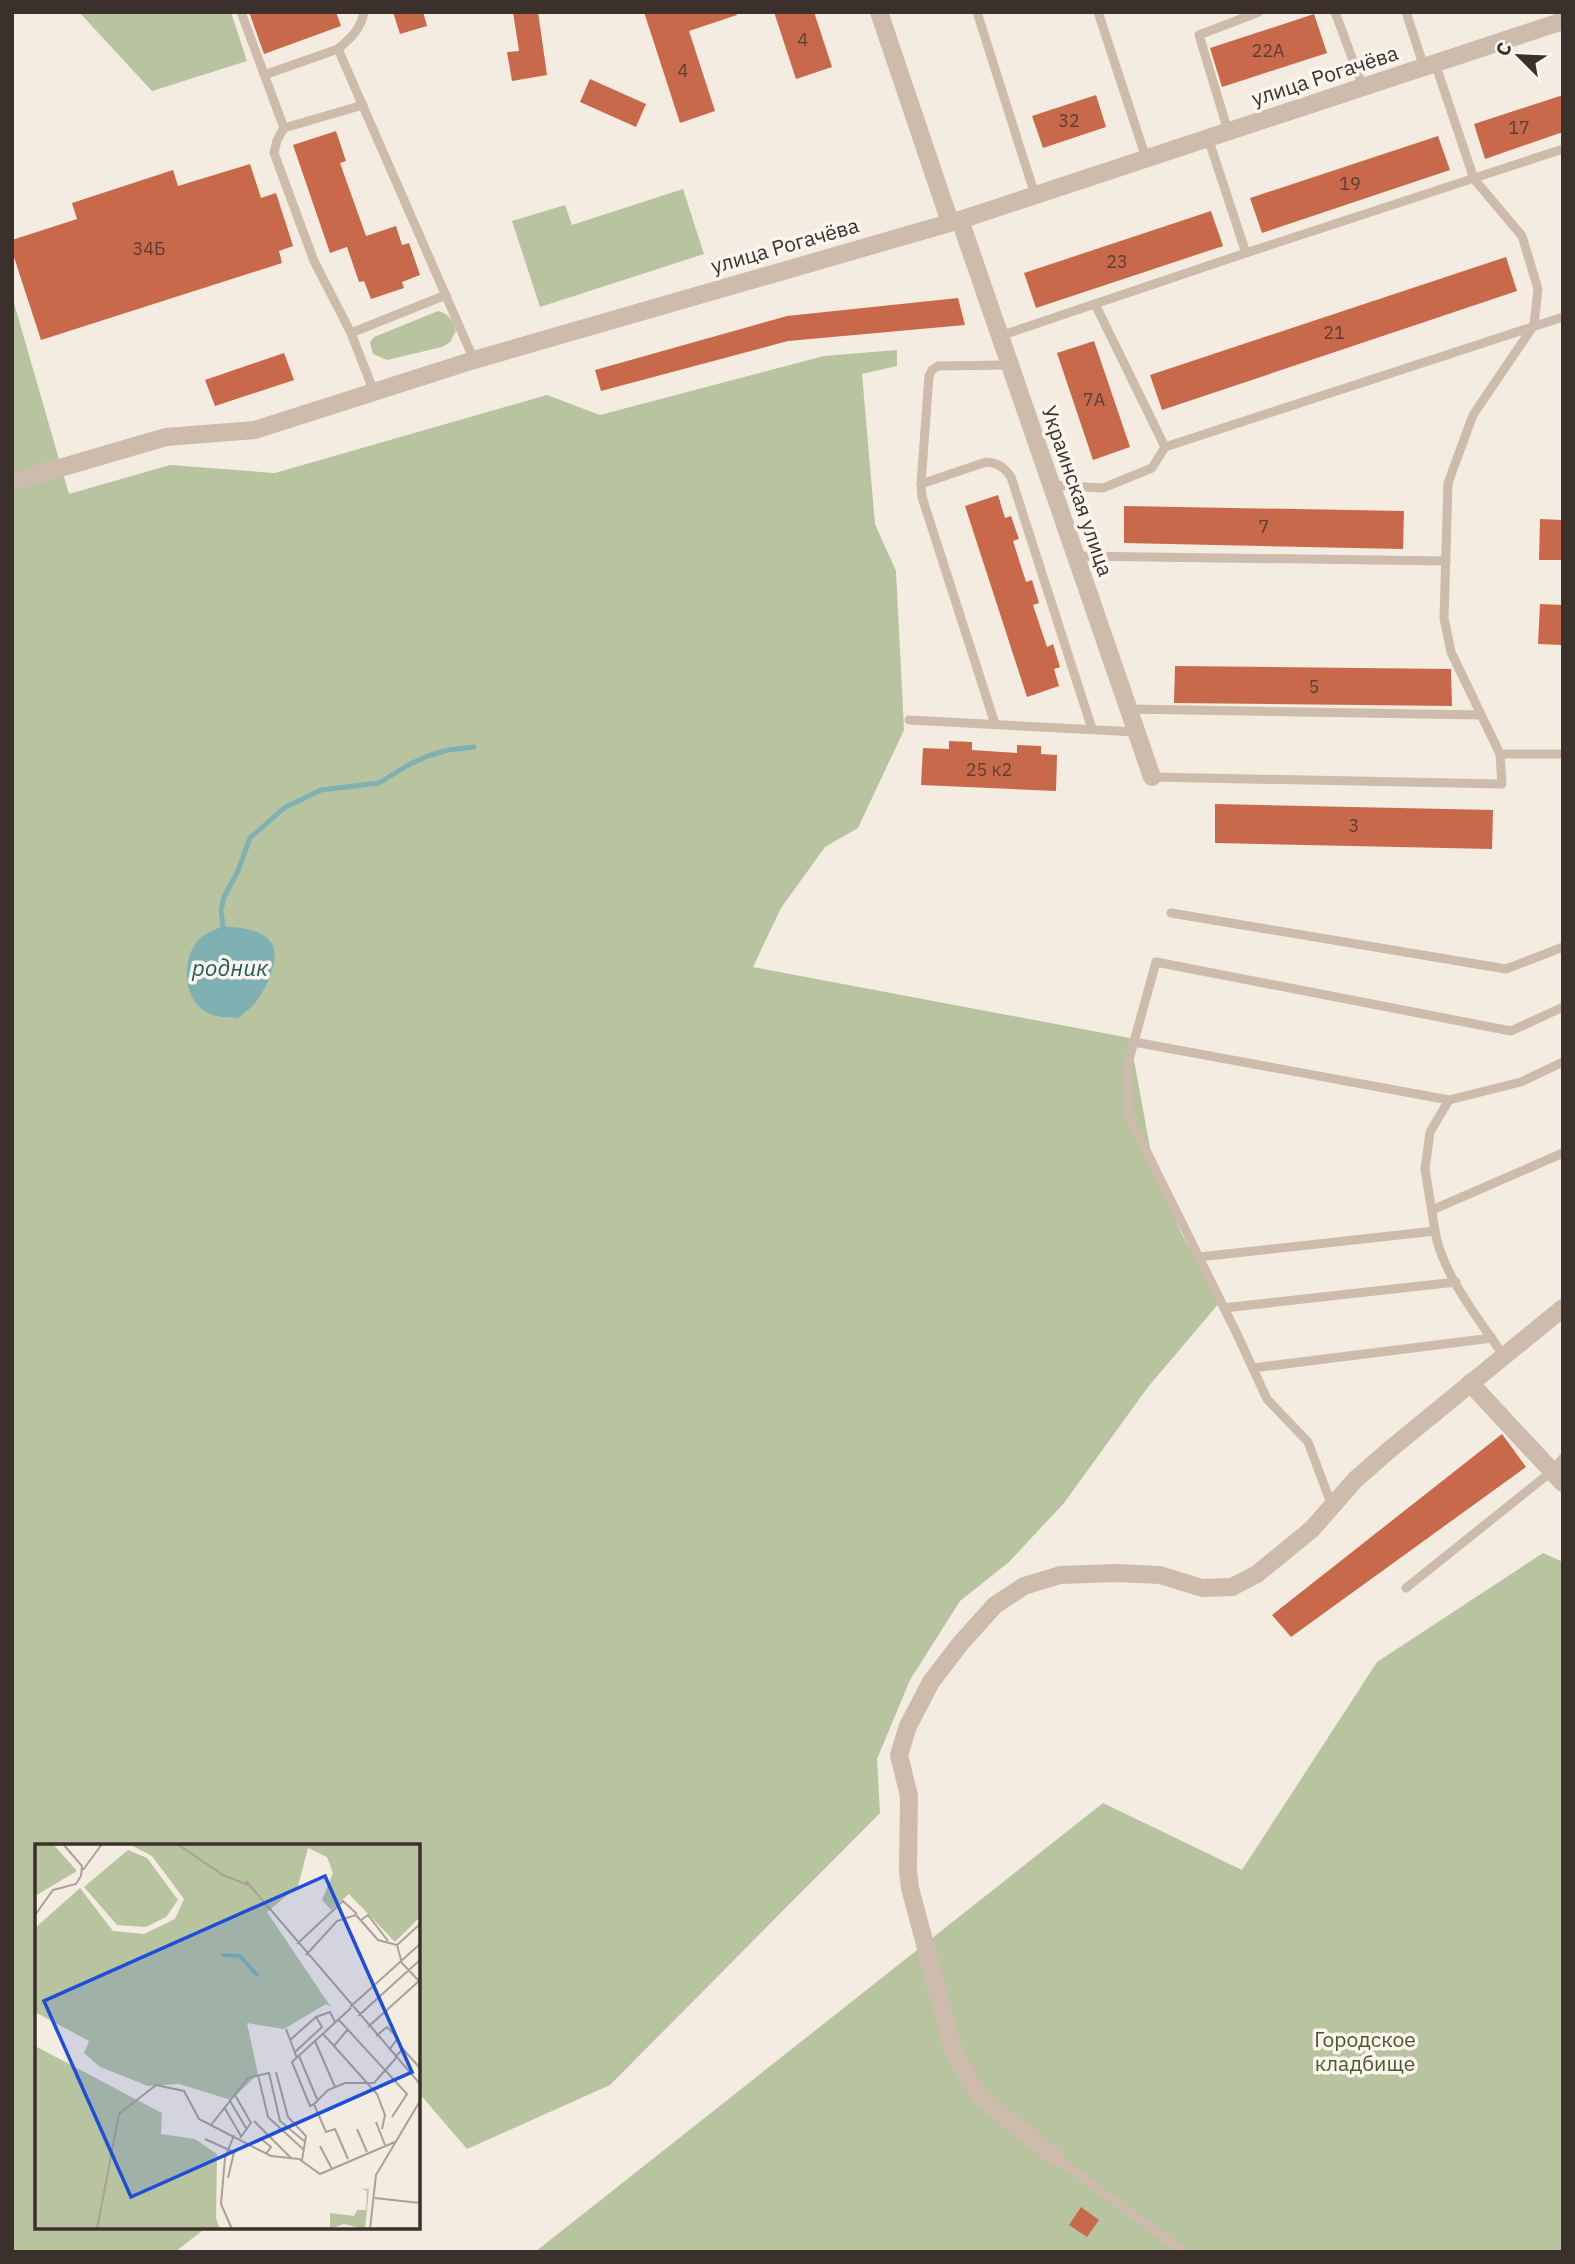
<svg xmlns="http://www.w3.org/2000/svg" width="1575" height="2264" viewBox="0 0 1575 2264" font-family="'IBM Plex Sans',sans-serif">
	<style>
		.green { fill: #b8c4a0 }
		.water { fill: #7fb0b2 }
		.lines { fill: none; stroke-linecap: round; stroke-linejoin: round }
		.stream { stroke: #7fb0b2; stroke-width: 5 }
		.building { fill: #c8694b }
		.lane { stroke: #cdbbac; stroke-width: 9 }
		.street { stroke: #cdbbac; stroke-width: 18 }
		.labels { text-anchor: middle; stroke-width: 7; stroke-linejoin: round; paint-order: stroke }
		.number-label { font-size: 18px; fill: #5e3e33 }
		.street-label { font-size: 21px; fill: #3b302b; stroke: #fbf5ee }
		.park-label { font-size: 21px; fill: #4a5a2e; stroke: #fbf5ee }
		.water-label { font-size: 23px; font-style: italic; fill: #1f5a5e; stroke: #fbf5ee }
		.inset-river { fill: none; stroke: #7fb0b2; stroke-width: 3.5 }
		.inset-road { fill: none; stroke: #aaa098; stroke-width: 2 }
		.view { fill: #1d4ed8; fill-opacity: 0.15; stroke: #1d4ed8; stroke-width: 3.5 }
		.inset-edge { fill: none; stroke: #3b302b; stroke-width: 3.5 }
	</style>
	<rect width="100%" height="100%" fill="#f4ebe1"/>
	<!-- green -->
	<g class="green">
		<path d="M 79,12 L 231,12 L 247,61 L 152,91 Z"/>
		<path d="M 683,189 L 704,254 L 540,307 L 512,221 L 565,205 L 572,225 Z"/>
		<path d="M 12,296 L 69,494 L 170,465 L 275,473 L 547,395 L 600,415 L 824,356 L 897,350 L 897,366 L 862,374 L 875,524 L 896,571 L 904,730 L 858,828 L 825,847 L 781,908 L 753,967 L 1130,1038 L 1152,1159 L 1181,1233 L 1220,1302 L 1148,1387 L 1064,1503 L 1009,1562 L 960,1601 L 910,1680 L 877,1759 L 880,1813 L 610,2085 L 467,2149 L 418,2092 L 418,1846 L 37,1846 L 37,2227 L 207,2227 L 175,2252 L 12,2252 Z"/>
		<path d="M 438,311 C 449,314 452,319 456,331 L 450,342 L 442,347 L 387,360 L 373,354 L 370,342 L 374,337 Z"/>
		<path d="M 1543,1553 L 1563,1562 L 1563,2252 L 535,2252 L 1103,1803 L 1242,1870 L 1377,1662 Z"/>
	</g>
	<!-- water -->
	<path class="water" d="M 223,926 C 237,928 260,928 270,941 C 283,956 266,989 255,1003 C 251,1008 244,1013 238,1018 C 228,1017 216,1018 206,1012 C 181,998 181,952 203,936 C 209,932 216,929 223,926 Z"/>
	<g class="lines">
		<!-- stream -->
		<path class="stream" d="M 223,926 L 221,910 L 224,897 L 238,871 L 250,838 L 284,808 L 321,790 L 379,783 L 408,765 L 428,756 L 448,750 L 474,747"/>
	</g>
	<!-- building -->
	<g class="building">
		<path d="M 249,12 L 336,12 L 341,26 L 264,54 Z"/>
		<path d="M 393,12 L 423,12 L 427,26 L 400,34 Z"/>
		<path d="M 513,12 L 538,12 L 547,75 L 512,81 L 507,52 L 519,51 Z"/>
		<path d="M 644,12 L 736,12 L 737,15 L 689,31 L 715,111 L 680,123 Z"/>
		<path d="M 774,12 L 814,12 L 832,67 L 796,79 Z"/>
		<path d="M 1314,14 L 1327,53 L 1222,87 L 1210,48 Z"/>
		<path d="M 590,79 L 646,104 L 636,127 L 580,102 Z"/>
		<path d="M 1096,95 L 1106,127 L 1043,148 L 1032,116 Z"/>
		<path d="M 1563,95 L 1563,132 L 1485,159 L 1474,124 Z"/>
		<path d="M 336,131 L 346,161 L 340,163 L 366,236 L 396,226 L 402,245 L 409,243 L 420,275 L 402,282 L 404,288 L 371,299 L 364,281 L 359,282 L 347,247 L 330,253 L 293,145 Z"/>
		<path d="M 1438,136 L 1450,170 L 1262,233 L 1250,198 Z"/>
		<path d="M 250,164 L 261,198 L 276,193 L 293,246 L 279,251 L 282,263 L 41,340 L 12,251 L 12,240 L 77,219 L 72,203 L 173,170 L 178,186 Z"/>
		<path d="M 1211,211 L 1223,246 L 1036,308 L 1024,273 Z"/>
		<path d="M 1506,257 L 1517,291 L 1162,410 L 1150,375 Z"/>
		<path d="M 958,298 L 965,325 L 788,341 L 601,391 L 595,370 L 787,316 Z"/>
		<path d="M 1094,341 L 1130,447 L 1093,460 L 1057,353 Z"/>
		<path d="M 284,353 L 294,380 L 215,406 L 205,380 Z"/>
		<path d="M 998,495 L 1005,518 L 1011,516 L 1019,539 L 1013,541 L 1026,582 L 1032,580 L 1039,603 L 1033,605 L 1047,647 L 1053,644 L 1060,667 L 1054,669 L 1059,686 L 1027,697 L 965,506 Z"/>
		<path d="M 1124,506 L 1404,511 L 1403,549 L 1124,543 Z"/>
		<path d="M 1540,519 L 1563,520 L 1563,560 L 1539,560 Z"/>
		<path d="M 1540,604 L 1563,605 L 1563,645 L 1538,644 Z"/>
		<path d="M 1175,666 L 1451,669 L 1452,706 L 1174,703 Z"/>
		<path d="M 949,741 L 972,742 L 972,750 L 1017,753 L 1017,745 L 1041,746 L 1041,754 L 1057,755 L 1056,791 L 921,785 L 923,748 L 949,749 Z"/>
		<path d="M 1215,804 L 1493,810 L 1492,849 L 1215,843 Z"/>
		<path d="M 1502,1434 L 1526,1467 L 1291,1637 L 1272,1615 Z"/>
		<path d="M 1081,2207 L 1099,2220 L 1087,2237 L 1069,2225 Z"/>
	</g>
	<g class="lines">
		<!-- lane -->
		<g class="lane">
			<path d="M 241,12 L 284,128 L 277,140 L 274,153 L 314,261 L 351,333 L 374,392"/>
			<path d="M 364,12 C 361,29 351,38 338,49 L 474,360"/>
			<path d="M 977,12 L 1035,195"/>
			<path d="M 1098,12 L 1146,158"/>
			<path d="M 1335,12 L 1363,87"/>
			<path d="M 1406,12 L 1424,67"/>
			<path d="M 1435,63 L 1474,179 L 1522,236 L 1538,289 L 1534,325 L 1473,415 L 1448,483 L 1444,618 L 1451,652 L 1500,754"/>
			<path d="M 264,75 L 338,49"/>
			<path d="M 284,128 L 363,105"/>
			<path d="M 1228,131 L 1199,35 L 1259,12"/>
			<path d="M 1208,138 L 1246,253"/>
			<path d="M 351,333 L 446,295"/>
			<path d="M 1000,336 L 1246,253 L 1563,149"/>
			<path d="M 1165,447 L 1563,317"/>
			<path d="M 921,484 L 986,462 C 998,463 1004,467 1011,477 L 1092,729"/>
			<path d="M 1052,485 L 1103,488 L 1152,468 L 1165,447 L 1095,304"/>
			<path d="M 1076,556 L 1446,561"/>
			<path d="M 1129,709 L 1481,715"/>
			<path d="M 909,720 L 1136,732"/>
			<path d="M 995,724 L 922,497 L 921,484 L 929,376 L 932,370 L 938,366 L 1010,365"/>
			<path d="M 1152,777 L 1502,784 L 1500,754 L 1563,754"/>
			<path d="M 1171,913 L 1506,969 L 1563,947"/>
			<path d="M 1134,1042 L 1449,1100 L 1521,1082 L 1563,1062"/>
			<path d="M 1432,1210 L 1563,1153"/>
			<path d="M 1435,1231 L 1425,1169 L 1430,1132 L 1449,1100"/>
			<path d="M 1199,1257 L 1435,1231 C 1442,1274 1479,1319 1503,1355"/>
			<path d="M 1224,1308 L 1456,1282"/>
			<path d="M 1253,1368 L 1492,1338"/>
			<path d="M 1332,1506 L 1308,1442 L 1267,1399 L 1236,1332 L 1130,1118 L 1127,1067 L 1156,962 L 1511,1031 L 1563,1007"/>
			<path d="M 1406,1588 L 1551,1472 L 1563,1458"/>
			<path d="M 1056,2158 L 1184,2252"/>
		</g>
		<!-- street -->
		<g class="street">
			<path d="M 879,12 L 950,222"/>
			<path d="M 960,220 L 1152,777"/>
			<path d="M 12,482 L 166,437 L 255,430 L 474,360 L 960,220 L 1563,21"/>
			<path d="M 1470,1383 L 1563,1483"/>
			<path d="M 1056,2158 L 980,2097 L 954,2053 L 910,1888 L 908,1871 L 909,1796 L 899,1755 L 908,1726 L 931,1682 L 960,1644 L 995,1605 L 1024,1586 L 1060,1575 L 1116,1573 L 1160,1575 L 1202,1588 L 1232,1587 L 1257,1574 L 1312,1529 L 1355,1480 L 1388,1451 L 1563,1308"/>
		</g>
	</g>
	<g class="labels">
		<!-- number labels -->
		<g class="number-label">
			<text x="803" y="46">4</text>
			<text x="1268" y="57">22А</text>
			<text x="683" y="77">4</text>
			<text x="1069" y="127">32</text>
			<text x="1519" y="134">17</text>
			<text x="1350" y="190">19</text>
			<text x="149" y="255">34Б</text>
			<text x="1117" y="268">23</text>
			<text x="1334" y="339">21</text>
			<text x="1094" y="406">7А</text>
			<text x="1264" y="533">7</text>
			<text x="1314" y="693">5</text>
			<text x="989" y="776">25 к2</text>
			<text x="1354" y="832">3</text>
		</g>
		<!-- street labels -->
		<g class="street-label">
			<text transform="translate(1325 76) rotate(-18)" y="7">улица Рогачёва</text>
			<text transform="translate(785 246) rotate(-16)" y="7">улица Рогачёва</text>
			<text transform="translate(1077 491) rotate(71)" y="7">Украинская улица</text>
		</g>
		<!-- park labels -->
		<g class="park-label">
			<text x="1365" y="2047">Городское<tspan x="1365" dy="24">кладбище</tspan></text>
		</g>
		<!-- water labels -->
		<g class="water-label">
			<text x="230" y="976">родник</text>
		</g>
	</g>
	<!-- overview -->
	<g transform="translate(35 1844)">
		<rect width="385" height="385" fill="#f4ebe1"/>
		<path d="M 0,0 L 18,0 L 42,27 L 0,52 ZM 94,0 L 385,0 L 385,73 L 360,98 L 314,50 L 296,66 L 287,56 L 298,29 L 292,13 L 273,4 L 263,42 L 232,68 L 296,163 L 291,160 L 249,185 L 212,179 L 223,230 L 196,256 L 144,240 L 113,242 L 65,223 L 49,209 L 54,197 L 0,168 L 0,84 L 45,44 L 78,87 L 109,90 L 140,75 L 149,55 L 117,12 ZM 93,6 L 112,14 L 143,56 L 131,73 L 111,83 L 82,81 L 49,43 ZM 0,202 L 127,269 L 126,290 L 160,295 L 182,310 L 181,374 L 185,385 L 0,385 ZM 326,344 L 334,345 L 330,385 L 309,380 L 295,385 L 295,369 L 319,372 L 322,366 L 331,366 L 332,347 Z" fill="#b8c4a0"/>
		<path class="inset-river" d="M 187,111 L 205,112 L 223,132"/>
		<path class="inset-road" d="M 142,0 L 188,31 L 213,41M 48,26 L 67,0M 211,37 L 385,240M 0,71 L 18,46 L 41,40 L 46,32 L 47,22 L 28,0M 326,76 L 333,71 L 353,97M 262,100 L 308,57 L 322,70M 362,101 L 384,81M 271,111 L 302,77 L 321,71 L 343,96 L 362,101 L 366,116M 365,117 L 385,138M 315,163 L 385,100M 323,172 L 385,116M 303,175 L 372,250 L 357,273M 333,183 L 384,137M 251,185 L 262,214M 288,190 L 299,202 L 313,185M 341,192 L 352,183 L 363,194 L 354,206M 255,196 L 281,173 L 295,168 L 300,178M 280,197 L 300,243M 299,202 L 342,250 L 350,271 L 347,285M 260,208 L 287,183 L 281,173M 264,212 L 282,255M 360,213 L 368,205 L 385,224M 241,228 L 253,273 L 271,292 L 267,316M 223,231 L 233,273 L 269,306M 200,251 L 216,279 L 205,294M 195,257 L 211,284M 279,260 L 293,246 L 310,239 L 339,239 L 361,214M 189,263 L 206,292M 219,277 L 257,315M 341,278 L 350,301M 176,281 L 213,234 L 234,229 L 245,277 L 269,297M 322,285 L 332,308M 225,294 L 236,303 L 231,310M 170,295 L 199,308 L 193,334M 285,302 L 297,325M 313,315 L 300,285 L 291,288 L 279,260 L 275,262 L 257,218 L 316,164M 340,354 L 385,359M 62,385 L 84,270 L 121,241 L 149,247 L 164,275 L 236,312 L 264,315 L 285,330 L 360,298M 197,385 L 186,360 L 190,314 L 199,291M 335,385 L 341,331 L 385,257"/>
		<path class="view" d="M 290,32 L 377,228 L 96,353 L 9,157 Z"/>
		<rect width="385" height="385" class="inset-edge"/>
	</g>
	<!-- border -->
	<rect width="1575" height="2264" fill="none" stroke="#3b302b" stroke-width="28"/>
	<!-- north arrow -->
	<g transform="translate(1519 56) rotate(294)" stroke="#fbf5ee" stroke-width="5" paint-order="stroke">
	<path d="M0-5L12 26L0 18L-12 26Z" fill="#3b302b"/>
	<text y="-10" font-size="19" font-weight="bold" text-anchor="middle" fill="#3b302b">С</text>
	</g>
</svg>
